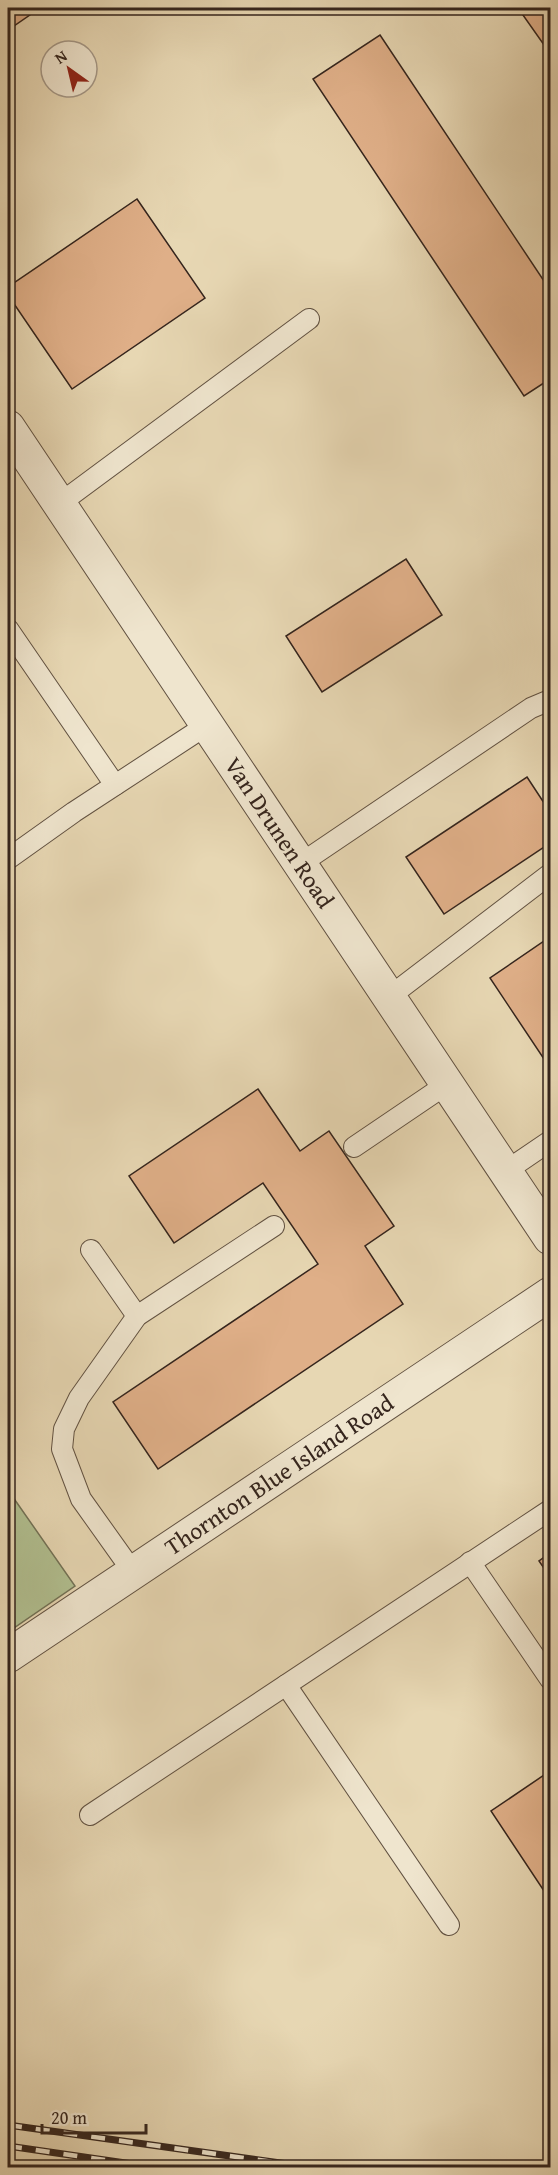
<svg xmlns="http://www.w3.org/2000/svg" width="558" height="2175" viewBox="0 0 558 2175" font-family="'Gentium Book Plus',serif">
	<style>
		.green { fill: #b1bf90; stroke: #737256; stroke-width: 1.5 }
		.building { fill: #dfaf88; stroke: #35251d; stroke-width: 1.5 }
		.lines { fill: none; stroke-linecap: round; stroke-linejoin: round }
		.lane-casing { stroke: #625242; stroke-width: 22 }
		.street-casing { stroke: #625242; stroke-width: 35 }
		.lane { stroke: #efe5ce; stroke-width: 20 }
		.street { stroke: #efe5ce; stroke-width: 33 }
		.rail-casing { stroke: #35251d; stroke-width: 7 }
		.rail { stroke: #efe5ce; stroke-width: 4.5; stroke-dasharray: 14; stroke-linecap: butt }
		.labels { text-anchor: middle; stroke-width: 6; stroke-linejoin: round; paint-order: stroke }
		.street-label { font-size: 24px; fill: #35251d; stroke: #efe5ce }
	</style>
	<rect width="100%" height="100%" fill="#e7d7b3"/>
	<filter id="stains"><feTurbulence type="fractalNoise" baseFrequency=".00333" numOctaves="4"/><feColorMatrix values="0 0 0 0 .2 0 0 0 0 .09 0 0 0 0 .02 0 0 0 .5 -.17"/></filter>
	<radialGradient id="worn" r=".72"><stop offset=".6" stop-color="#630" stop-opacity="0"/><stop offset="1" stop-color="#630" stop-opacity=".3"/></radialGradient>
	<!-- green -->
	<path class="green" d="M 8,1490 L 75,1586 L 8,1632 Z"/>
	<!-- building -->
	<g class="building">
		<path d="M 8,8 L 40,8 L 8,30 Z"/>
		<path d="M 518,8 L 550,8 L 550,52 L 549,52 Z"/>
		<path d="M 380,35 L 550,290 L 550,379 L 524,396 L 313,79 Z"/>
		<path d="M 137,199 L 205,298 L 72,389 L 8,295 L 8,287 Z"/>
		<path d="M 406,559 L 442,615 L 322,692 L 286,636 Z"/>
		<path d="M 527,777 L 550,812 L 550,843 L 444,914 L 406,857 Z"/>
		<path d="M 550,937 L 550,1068 L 490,978 Z"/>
		<path d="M 258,1089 L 300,1151 L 329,1131 L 394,1226 L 365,1246 L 403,1304 L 158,1469 L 113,1402 L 318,1264 L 263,1183 L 174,1243 L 129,1176 Z"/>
		<path d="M 550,1553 L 550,1577 L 539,1561 Z"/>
		<path d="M 550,1771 L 550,1900 L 491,1811 Z"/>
	</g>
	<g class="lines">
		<!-- lane casing -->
		<g class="lane-casing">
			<g id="lane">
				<path d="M 59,504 L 309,319"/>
				<path d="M 8,629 L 115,785"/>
				<path d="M 8,859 L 74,812 L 207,725"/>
				<path d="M 300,864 L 531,708 L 550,700"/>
				<path d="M 389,997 L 550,874"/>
				<path d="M 354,1147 L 447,1084"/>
				<path d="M 506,1171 L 550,1141"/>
				<path d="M 91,1250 L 137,1316"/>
				<path d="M 470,1562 L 550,1679"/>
				<path d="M 133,1572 L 81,1499 L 62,1449 L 64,1429 L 79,1398 L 137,1316 L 274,1226"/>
				<path d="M 286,1685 L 449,1925"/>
				<path d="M 90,1815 L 550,1510"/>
			</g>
		</g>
		<!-- street casing -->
		<g class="street-casing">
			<g id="street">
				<path id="s1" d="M 8,427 L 550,1238"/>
				<path id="s2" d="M 8,1656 L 550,1294"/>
			</g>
		</g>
		<!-- lane -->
		<use href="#lane" class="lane"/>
		<!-- street -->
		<use href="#street" class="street"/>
		<!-- rail casing -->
		<g class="rail-casing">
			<g id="rail">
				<path d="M 8,2125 L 316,2168"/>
				<path d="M 8,2146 L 160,2168"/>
			</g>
		</g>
		<!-- rail -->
		<use href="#rail" class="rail"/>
	</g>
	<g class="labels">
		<!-- street labels -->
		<g class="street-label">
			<text dy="8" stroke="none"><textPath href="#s1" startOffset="488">Van Drunen Road</textPath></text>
			<text dy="8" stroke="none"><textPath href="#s2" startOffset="326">Thornton Blue Island Road</textPath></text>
		</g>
	</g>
	<!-- margin -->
	<rect width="558" height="2175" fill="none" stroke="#e7d7b3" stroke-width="30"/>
	<rect x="9" y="9" width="540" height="2157" fill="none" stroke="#35251d" stroke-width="3"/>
	<rect x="15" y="15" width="528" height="2145" fill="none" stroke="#35251d" stroke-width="1.5"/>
	<!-- north arrow -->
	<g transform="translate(69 69) rotate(326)"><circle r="28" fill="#efe5ce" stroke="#a59887" stroke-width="1.5"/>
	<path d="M0-4.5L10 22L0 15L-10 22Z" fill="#8f2418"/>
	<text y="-9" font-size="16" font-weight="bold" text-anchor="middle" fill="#35251d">N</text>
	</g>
	<!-- scale -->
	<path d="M42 2124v9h104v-9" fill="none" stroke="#35251d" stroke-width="3"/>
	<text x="51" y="2124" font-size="18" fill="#35251d" stroke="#efe5ce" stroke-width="4.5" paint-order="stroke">20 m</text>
	<rect width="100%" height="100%" filter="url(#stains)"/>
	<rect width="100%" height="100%" fill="url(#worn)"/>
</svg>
